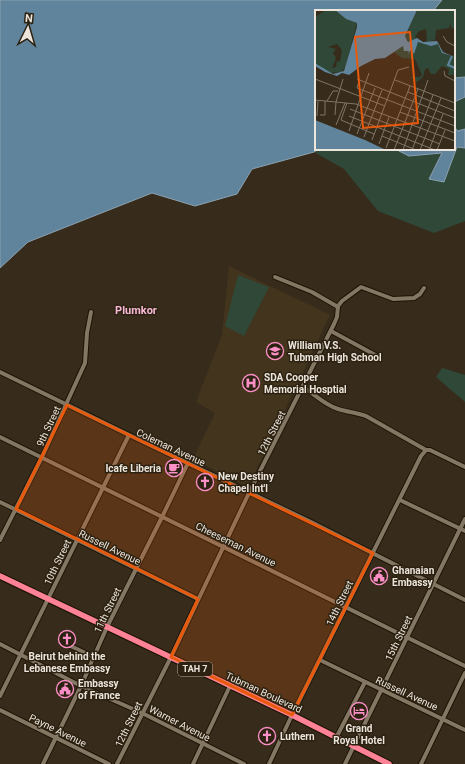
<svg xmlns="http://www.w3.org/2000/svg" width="465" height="764" viewBox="0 0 465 764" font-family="Roboto,sans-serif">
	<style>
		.built { fill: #43341d }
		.green { fill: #2f4838 }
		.water { fill: #61849d; stroke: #8ba1b0 }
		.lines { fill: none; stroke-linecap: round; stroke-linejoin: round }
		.minor-casing { stroke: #1e1405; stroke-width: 6 }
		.highway-casing { stroke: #1e1405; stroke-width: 8 }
		.minor { stroke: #837663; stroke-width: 4 }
		.highway { stroke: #fe8295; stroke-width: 5.5 }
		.marked { fill: #e8590c; fill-opacity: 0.2; stroke: #e8590c; stroke-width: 3; stroke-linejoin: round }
		.labels { text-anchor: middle; stroke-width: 3; stroke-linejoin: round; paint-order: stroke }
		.shield { fill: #2d2212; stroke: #b3aa9f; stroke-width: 1 }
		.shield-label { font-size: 9px; font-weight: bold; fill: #ece5db }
		.poi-label { font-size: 10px; font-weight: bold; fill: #ece5db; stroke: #2d2212; text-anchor: start }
		.street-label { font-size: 10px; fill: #ece5db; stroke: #2d2212 }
		.neighbourhood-label { font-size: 11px; font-weight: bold; fill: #f7b9d6; stroke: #2d2212 }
		.inset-river { fill: none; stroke: #61849d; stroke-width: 2 }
		.inset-road { fill: none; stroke: #7f7668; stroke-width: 1 }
		.view { fill: #e8590c; fill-opacity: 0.15; stroke: #e8590c; stroke-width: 2 }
		.inset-edge { fill: none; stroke: #ece5db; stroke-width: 2 }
	</style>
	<rect width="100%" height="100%" fill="#372c1b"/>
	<!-- built -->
	<path class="built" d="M 229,266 L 330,315 L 248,487 L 193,459 L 215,413 L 196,402 L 222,335 Z"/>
	<!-- green -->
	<g class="green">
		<path d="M 442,0 L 465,0 L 465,77 L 454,78 L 454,11 L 433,11 Z"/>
		<path d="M 465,97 L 465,221 L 434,233 L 378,211 L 344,169 L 314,152 L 319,149 L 395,149 L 409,156 L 443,153 L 429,179 L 444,181 L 457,147 L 456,131 L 454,125 L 454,102 Z"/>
		<path d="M 238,275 L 269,287 L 244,336 L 225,326 Z"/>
		<path d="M 442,368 L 465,375 L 465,402 L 436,377 Z"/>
	</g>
	<!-- water -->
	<g class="water">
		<path d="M 0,0 L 442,0 L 433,11 L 316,11 L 316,149 L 319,149 L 314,152 L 252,169 L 237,194 L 195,206 L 152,193 L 28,242 L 0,268 Z"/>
		<path d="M 465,77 L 465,97 L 454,102 L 454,78 Z"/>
		<path d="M 454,125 L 457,131 L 465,129 L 465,148 L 457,147 L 444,182 L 429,179 L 442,153 L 409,156 L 395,149 L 454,149 Z"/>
	</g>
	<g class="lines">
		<!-- minor casing -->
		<g class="minor-casing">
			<g id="minor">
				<path d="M 275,277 L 312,292 L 338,307"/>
				<path d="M 331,331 L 379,357"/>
				<path d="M 0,372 L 129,435 L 311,522 L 465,600"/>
				<path d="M 303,387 C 314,394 325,405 338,409 C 348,412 357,413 366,416 L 426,450 L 430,450 L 465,467"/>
				<path d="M 0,437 L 465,666"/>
				<path d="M 400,500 L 465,531"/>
				<path d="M 0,502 L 198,599"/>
				<path d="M 0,540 L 42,457 L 85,363 L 87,333 L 91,312"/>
				<path d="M 62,642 L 94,657"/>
				<path d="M 0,644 L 81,686 L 142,713 L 244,764"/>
				<path d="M 320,660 L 465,730"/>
				<path d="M 0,696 L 129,435"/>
				<path d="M 0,710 L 109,764"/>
				<path d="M 336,738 L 365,682"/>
				<path d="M 43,764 L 81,686 L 107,627 L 162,517 L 188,463"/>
				<path d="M 117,764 L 171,657 L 249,493 L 334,324 L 337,317 L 338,306 L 342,301 L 361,287 L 393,299 L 414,298 L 420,294 L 424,288"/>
				<path d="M 193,764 L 230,686"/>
				<path d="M 269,764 L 292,715 L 421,456 L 426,450"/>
				<path d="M 345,764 L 465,519"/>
				<path d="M 421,764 L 465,673"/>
			</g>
		</g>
		<!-- highway casing -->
		<g class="highway-casing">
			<path id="highway" d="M 0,576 L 292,715 L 389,764"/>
		</g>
		<!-- minor -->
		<use href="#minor" class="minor"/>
		<!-- highway -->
		<use href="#highway" class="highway"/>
	</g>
	<!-- marked area -->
	<path class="marked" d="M 67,405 L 373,553 L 292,715 L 171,657 L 198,599 L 16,509 Z"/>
	<!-- icons -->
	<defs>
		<g id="school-ring" transform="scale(0.9)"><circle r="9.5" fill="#2d2212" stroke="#fb8fc6" stroke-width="1.5"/><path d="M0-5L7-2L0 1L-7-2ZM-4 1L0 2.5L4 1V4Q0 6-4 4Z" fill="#fb8fc6"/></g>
		<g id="hospital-ring" transform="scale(0.9)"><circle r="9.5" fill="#2d2212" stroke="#fb8fc6" stroke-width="1.5"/><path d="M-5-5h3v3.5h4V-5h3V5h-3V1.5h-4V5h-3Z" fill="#fb8fc6"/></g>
		<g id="cafe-ring" transform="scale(0.9)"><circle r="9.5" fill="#2d2212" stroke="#fb8fc6" stroke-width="1.5"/><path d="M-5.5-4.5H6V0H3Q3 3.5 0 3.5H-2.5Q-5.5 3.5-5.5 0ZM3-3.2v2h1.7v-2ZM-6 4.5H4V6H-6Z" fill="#fb8fc6"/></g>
		<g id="church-ring" transform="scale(0.9)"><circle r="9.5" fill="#2d2212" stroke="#fb8fc6" stroke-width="1.5"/><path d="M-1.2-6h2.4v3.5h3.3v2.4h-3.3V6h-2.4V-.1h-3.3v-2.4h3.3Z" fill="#fb8fc6"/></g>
		<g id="civic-ring" transform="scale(0.9)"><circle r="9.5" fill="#2d2212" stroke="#fb8fc6" stroke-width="1.5"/><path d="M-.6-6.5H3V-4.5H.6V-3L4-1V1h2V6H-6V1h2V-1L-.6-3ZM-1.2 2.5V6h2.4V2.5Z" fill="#fb8fc6"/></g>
		<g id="hotel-ring" transform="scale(0.9)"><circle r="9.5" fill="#2d2212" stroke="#fb8fc6" stroke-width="1.5"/><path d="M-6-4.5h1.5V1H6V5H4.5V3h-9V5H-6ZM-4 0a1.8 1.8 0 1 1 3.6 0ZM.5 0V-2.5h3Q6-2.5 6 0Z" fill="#fb8fc6"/></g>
	</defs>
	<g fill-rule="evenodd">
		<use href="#school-ring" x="275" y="351"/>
		<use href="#hospital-ring" x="251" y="383"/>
		<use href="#cafe-ring" x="174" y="468"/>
		<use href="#church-ring" x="205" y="482"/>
		<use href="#civic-ring" x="379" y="576"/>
		<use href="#church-ring" x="67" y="639"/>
		<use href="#civic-ring" x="65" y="689"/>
		<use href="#hotel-ring" x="359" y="711"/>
		<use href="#church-ring" x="267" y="736"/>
	</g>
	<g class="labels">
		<!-- shield labels -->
		<rect class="shield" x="178" y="662" width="34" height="14" rx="3"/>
		<g class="shield-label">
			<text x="195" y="672">TAH 7</text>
		</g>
		<!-- poi labels -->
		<g class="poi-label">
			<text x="288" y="349">William V.S.<tspan x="288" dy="12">Tubman High School</tspan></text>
			<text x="264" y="381">SDA Cooper<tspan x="264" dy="12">Memorial Hosptial</tspan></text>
			<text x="161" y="472" text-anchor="end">Icafe Liberia</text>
			<text x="218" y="480">New Destiny<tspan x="218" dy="12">Chapel Int'l</tspan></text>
			<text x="392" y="574">Ghanaian<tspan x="392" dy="12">Embassy</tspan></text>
			<text x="67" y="660" text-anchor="middle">Beirut behind the<tspan x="67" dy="12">Lebanese Embassy</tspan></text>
			<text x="78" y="687">Embassy<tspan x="78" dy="12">of France</tspan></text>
			<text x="359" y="732" text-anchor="middle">Grand<tspan x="359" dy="12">Royal Hotel</tspan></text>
			<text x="280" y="740">Luthern</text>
		</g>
		<!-- street labels -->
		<g class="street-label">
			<text transform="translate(48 426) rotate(-65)" y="4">9th Street</text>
			<text transform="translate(271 433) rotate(-63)" y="4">12th Street</text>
			<text transform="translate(171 447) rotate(25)" y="4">Coleman Avenue</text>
			<text transform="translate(236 544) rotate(26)" y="4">Cheeseman Avenue</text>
			<text transform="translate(110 547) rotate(26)" y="4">Russell Avenue</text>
			<text transform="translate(57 562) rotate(-64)" y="4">10th Street</text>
			<text transform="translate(339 603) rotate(-64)" y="4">14th Street</text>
			<text transform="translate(107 610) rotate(-64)" y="4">11th Street</text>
			<text transform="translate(398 638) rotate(-64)" y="4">15th Street</text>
			<text transform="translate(264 692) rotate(25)" y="4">Tubman Boulevard</text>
			<text transform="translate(407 693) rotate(25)" y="4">Russell Avenue</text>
			<text transform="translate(180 723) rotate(27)" y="4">Warner Avenue</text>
			<text transform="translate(128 724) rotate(-64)" y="4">12th Street</text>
			<text transform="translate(58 730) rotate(26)" y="4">Payne Avenue</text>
		</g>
		<!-- neighbourhood labels -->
		<g class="neighbourhood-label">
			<text x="136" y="314">Plumkor</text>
		</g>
	</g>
	<!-- overview -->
	<g transform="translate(315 10)">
		<rect width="140" height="140" fill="#372c1b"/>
		<path d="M 11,0 L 20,0 L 31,9 L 42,13 L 31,55 L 27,62 L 15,63 L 0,53 L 0,7 ZM 22,34 L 27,40 L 25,52 L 22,51 L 21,57 L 17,58 L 21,48 L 18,43 L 21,39 L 13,37 ZM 102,0 L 140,0 L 140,19 L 136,18 L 136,13 L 134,18 L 121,20 L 120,30 L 112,32 L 111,19 L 104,21 L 100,27 L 102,28 L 94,32 L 90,26 ZM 100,32 L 123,34 L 129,44 L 140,46 L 140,65 L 133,65 L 134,59 L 127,56 L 120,64 L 116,64 L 113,58 L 110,59 L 108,67 L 102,72 L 96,67 L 105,67 L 107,65 L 100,49 L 87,48 L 79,42 L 88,36 L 90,41 L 94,41 L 94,35 Z" fill="#2f4838" fill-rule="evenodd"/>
		<path d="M 20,0 L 102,0 L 90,26 L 93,32 L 102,28 L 108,32 L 122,31 L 128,42 L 137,46 L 127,43 L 123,34 L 116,36 L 103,32 L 99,44 L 96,40 L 93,44 L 94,41 L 89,41 L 88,36 L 70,48 L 60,49 L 46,56 L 34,65 L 27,63 L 22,66 L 10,62 L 0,56 L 0,53 L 18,64 L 29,61 L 42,17 L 42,13 L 31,9 ZM 0,110 L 50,130 L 71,140 L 0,140 Z" fill="#61849d"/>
		<path class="inset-river" d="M 137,46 L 133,55 L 140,58"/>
		<path class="inset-road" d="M 128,26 L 132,32 L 140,36M 129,61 L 130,66 L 140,71M 0,69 L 70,96M 42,69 L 140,108M 80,70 L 140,93M 44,71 L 42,78 L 140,116M 93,82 L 140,101M 0,90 L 41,94 L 140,131M 12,91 L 18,81 L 23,81M 21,92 L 28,69M 32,93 L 26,110 L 59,124M 35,99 L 125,134M 85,102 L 140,123M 5,105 L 10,105 L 10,91M 20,105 L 21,92M 2,106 L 3,91M 34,106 L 120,140M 21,115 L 30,93M 34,121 L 54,63M 42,124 L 60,78M 67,126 L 101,140M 49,127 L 67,80M 57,130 L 83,60 L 94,57M 64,134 L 74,107M 71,138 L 95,76M 79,140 L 103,79M 88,140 L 113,70M 97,140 L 118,85M 105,140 L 126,88M 114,140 L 128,104M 122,140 L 130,120"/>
		<path class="view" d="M 95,22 L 103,113 L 48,118 L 40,27 Z"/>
		<rect width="140" height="140" class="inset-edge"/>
	</g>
	<!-- north arrow -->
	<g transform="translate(28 28) rotate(5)" stroke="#2d2212" stroke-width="3" paint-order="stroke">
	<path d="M0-3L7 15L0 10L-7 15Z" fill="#ece5db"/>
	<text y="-6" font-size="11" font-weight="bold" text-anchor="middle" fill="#ece5db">N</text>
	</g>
</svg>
